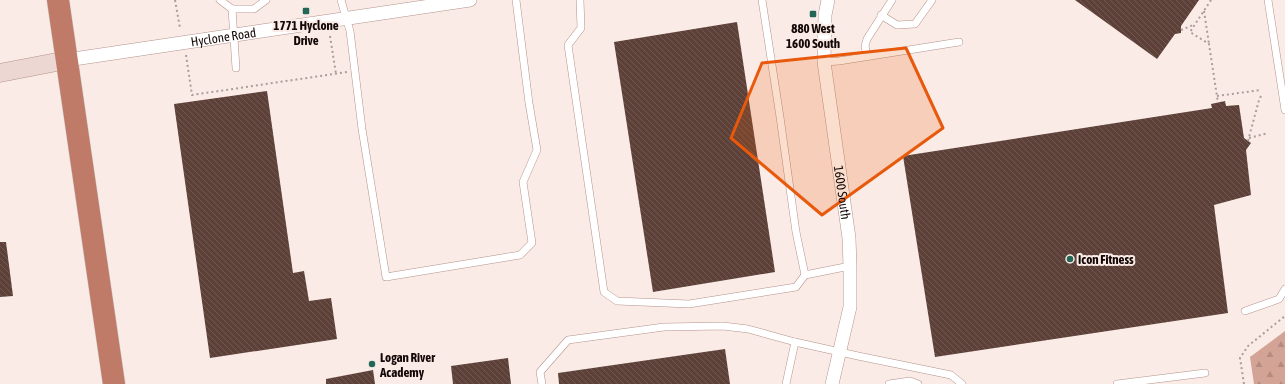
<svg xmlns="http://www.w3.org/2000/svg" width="1285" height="384" viewBox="0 0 1285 384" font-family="'Asap Condensed',sans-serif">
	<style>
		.forest { fill: url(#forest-firs) }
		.building { fill: url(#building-back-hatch) }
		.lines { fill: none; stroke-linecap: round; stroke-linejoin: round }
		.lane-casing { stroke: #b4938a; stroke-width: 8 }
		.street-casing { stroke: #b4938a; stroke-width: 14 }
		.secondary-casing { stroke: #b4938a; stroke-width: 19 }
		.highway-casing { stroke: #d0cecd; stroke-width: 23 }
		.path { stroke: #ab9d9a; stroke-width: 2; stroke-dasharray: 2 3; stroke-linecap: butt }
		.lane { stroke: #fff; stroke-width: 7 }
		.street { stroke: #fff; stroke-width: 13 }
		.secondary { stroke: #ecd7d2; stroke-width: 18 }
		.highway { stroke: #bf7b68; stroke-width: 22 }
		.marked { fill: #e8590c; fill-opacity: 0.2; stroke: #e8590c; stroke-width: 3; stroke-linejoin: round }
		.poi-dot { fill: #246757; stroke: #faebe7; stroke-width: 1.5 }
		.labels { text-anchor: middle; stroke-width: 4; stroke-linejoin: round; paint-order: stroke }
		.poi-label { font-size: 13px; font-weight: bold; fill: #130806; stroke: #faebe7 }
		.street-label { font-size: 13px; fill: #130806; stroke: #faebe7 }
	</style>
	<defs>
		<pattern id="forest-firs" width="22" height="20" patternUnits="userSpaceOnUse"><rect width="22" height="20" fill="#d3a396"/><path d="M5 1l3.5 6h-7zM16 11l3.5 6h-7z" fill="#b48b80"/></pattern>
		<pattern id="building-back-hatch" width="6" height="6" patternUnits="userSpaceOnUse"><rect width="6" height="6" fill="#5d4139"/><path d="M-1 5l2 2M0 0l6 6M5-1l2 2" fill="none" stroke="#6f5852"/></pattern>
	</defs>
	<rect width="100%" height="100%" fill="#faebe7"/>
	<!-- forest -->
	<path class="forest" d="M 1285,331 L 1285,384 L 1254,384 L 1250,357 Z"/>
	<!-- building -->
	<g class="building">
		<path d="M 1075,0 L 1199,0 L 1181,26 L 1181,33 L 1175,34 L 1157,59 Z"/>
		<path d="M 737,22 L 775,272 L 653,292 L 614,42 Z"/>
		<path d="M 267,91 L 293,273 L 304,271 L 309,301 L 331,298 L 337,339 L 210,358 L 174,104 Z"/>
		<path d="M 1225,101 L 1226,106 L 1239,105 L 1244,138 L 1251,143 L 1246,150 L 1251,195 L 1214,205 L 1228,313 L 935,357 L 903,156 L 1212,108 L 1211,104 Z"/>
		<path d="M 0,242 L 6,242 L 13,296 L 0,297 Z"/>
		<path d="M 725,349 L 730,384 L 559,384 L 558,373 Z"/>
		<path d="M 508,358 L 511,384 L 453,384 L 451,366 Z"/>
		<path d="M 373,370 L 375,384 L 326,384 L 326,379 Z"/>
	</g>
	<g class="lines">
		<!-- lane casing -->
		<g class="lane-casing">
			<g id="lane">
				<path d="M 220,0 L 232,9"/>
				<path d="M 341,0 L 350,31 L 362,129 L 386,277 L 520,255 L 532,243 L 523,182 L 537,150 L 529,103 L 516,0"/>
				<path d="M 580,0 L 581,28 L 568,45 L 604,292 L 617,301 L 689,304 L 796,287 L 805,275 L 850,266"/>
				<path d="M 762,0 L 780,117 L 796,232 L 805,275"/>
				<path d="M 1268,0 L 1285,110"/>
				<path d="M 881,15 L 897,25 L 915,24 L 932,0"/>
				<path d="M 867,56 L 865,46 L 867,39 L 892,0"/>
				<path d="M 824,62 L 839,61 L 959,42"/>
				<path d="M 236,68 L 232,9 L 254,9 L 266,0"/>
				<path d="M 1245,311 L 1279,299 L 1285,289"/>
				<path d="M 542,384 L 540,372 L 568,340 L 664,327 L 723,326 L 748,329 L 795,342 L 858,356 L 951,375 L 962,384"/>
				<path d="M 786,384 L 795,342"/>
				<path d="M 889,384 L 910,381 L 918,384"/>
				<path d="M 1117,384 L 1205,373"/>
			</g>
		</g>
		<!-- street casing -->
		<g class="street-casing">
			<g id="street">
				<path id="s1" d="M 828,0 L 825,15 L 824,62 L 849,238 L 850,266 L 850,307 L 832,384"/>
				<path id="s2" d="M 67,60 L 470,0"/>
			</g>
		</g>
		<!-- secondary casing -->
		<g class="secondary-casing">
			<path id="secondary" d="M 0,73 L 67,60"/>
		</g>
		<!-- highway casing -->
		<g class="highway-casing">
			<path id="highway" d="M 58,0 L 114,384"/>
		</g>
		<!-- path -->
		<g class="path">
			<path d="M 175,0 L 180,28"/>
			<path d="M 1211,0 L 1190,32 L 1209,44 L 1218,103"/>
			<path d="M 1204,11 L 1209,44"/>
			<path d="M 1181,30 L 1193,25"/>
			<path d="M 330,36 L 336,74"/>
			<path d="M 186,55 L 192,95 L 347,72"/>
			<path d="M 1217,96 L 1261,90"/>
			<path d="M 1249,138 L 1268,133"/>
			<path d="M 1248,141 L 1259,100 L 1262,94"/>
			<path d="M 1244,384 L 1240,358 L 1248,346 L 1285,316"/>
		</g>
		<!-- lane -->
		<use href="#lane" class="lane"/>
		<!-- street -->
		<use href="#street" class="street"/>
		<!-- secondary -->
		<use href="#secondary" class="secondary"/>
		<!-- highway -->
		<use href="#highway" class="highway"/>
	</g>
	<!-- marked area -->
	<path class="marked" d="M 906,48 L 943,128 L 822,215 L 731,138 L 762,63 Z"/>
	<!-- markers -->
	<g class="poi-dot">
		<rect x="302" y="7" width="8" height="8" rx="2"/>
		<rect x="809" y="10" width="8" height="8" rx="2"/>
		<circle cx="1070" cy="259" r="4"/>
		<circle cx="372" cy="364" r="4"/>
	</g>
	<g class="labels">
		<!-- poi labels -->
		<g class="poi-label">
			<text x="306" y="30">1771 Hyclone<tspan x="306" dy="15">Drive</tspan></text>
			<text x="813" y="33">880 West<tspan x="813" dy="15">1600 South</tspan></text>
			<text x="1078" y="264" text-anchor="start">Icon Fitness</text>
			<text x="380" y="362" text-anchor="start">Logan River<tspan x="380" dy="15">Academy</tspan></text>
		</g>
		<!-- street labels -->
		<g class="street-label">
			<text dy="5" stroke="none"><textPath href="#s2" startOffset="158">Hyclone Road</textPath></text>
			<text dy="5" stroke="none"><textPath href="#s1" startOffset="194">1600 South</textPath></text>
		</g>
	</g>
</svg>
